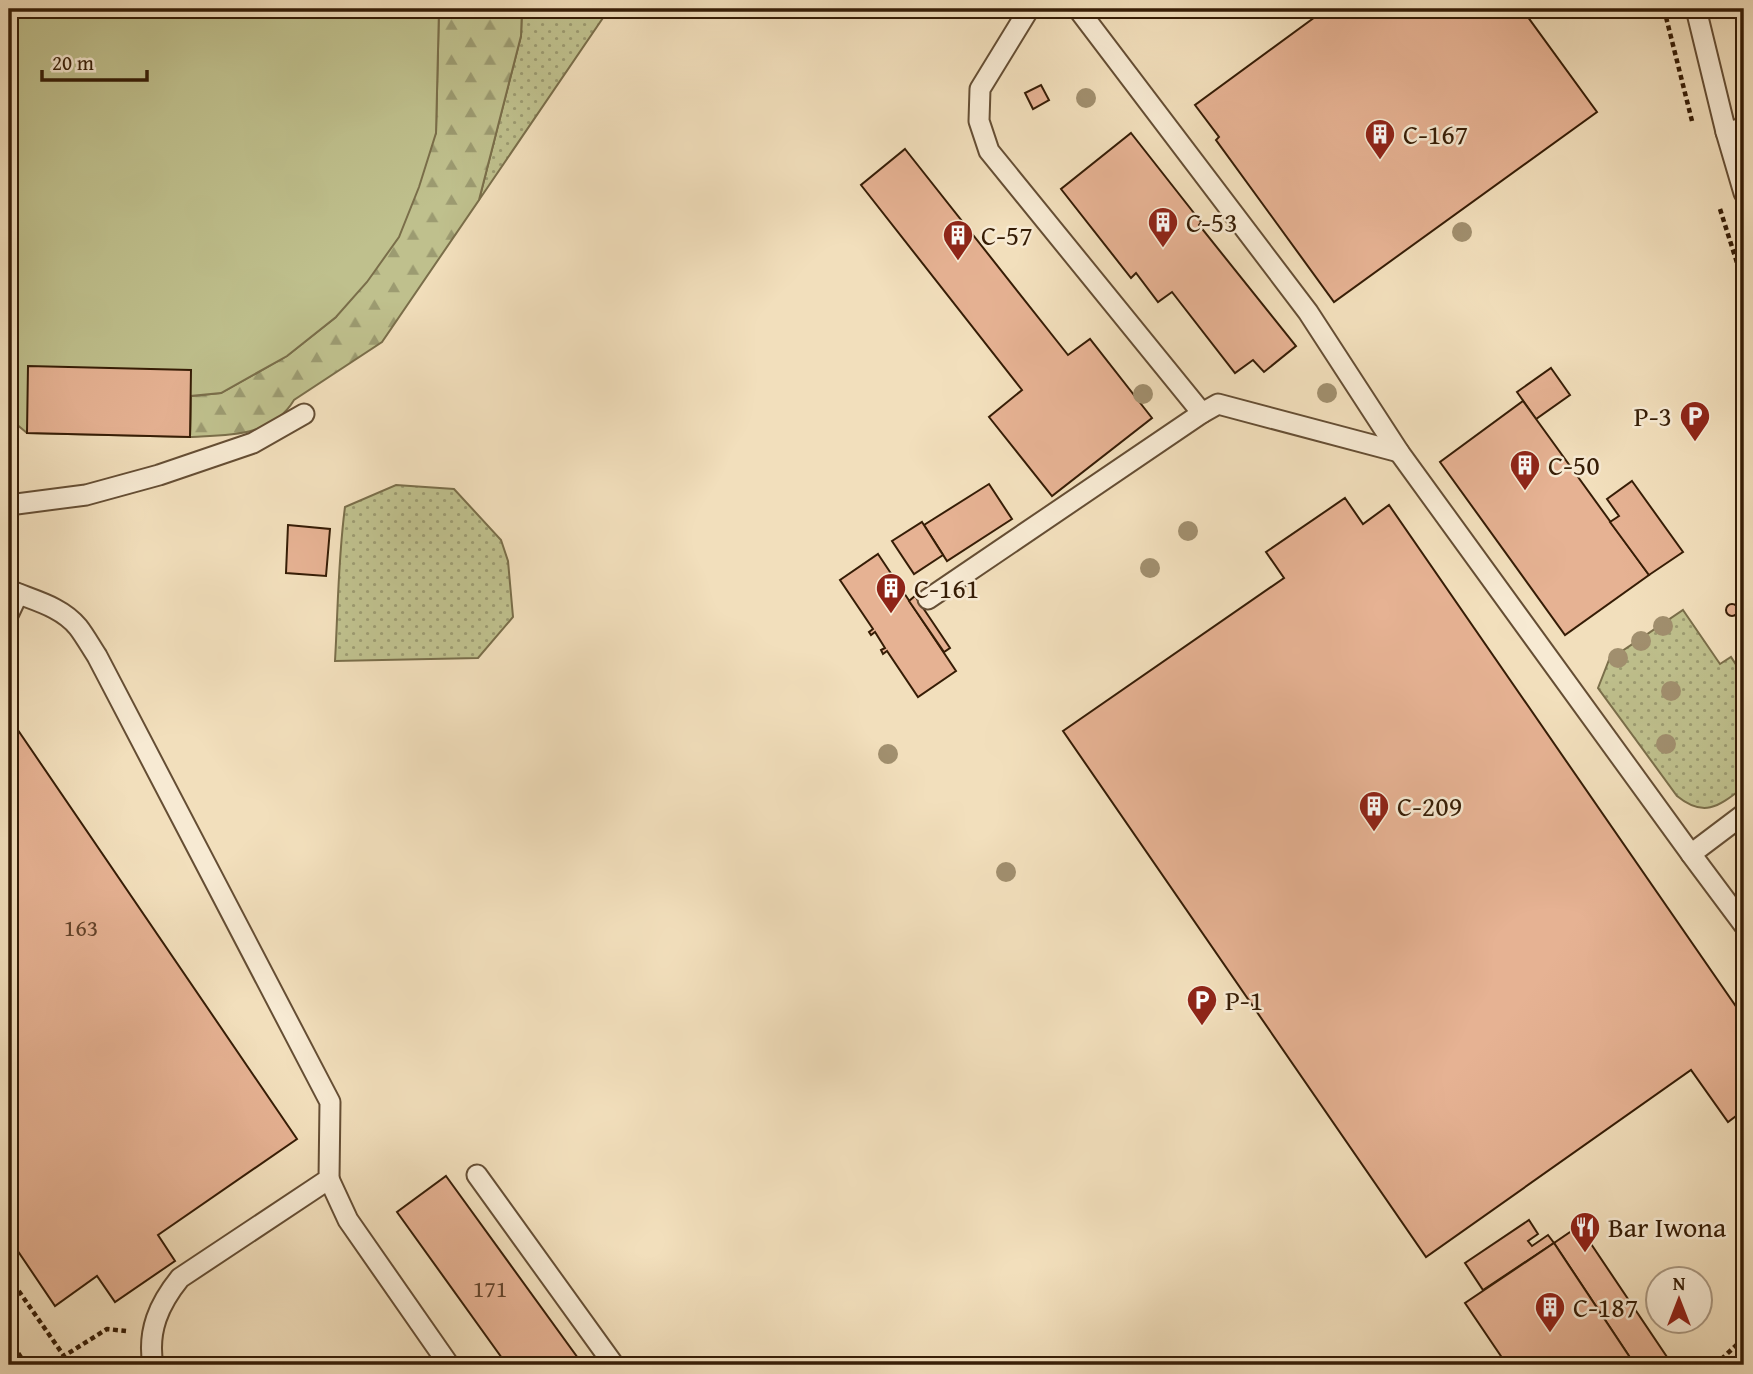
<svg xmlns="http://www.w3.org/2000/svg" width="1753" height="1374" viewBox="0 0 1753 1374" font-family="'Gentium Book Plus',serif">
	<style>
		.grass { fill: url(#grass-dots); stroke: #7a6e4a; stroke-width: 2 }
		.forest { fill: url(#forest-firs); stroke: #7a6e4a; stroke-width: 2 }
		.garden { fill: #bfc08d; stroke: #7a6e4a; stroke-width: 2 }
		.building { fill: #e6b293; stroke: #361d06; stroke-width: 2 }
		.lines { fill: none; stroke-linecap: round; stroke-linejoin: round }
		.lane-casing { stroke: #654e34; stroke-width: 23 }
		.path { stroke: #361d06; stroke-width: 4.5; stroke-dasharray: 5 3.5; stroke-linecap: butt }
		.lane { stroke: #f7ead3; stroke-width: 19 }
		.tree { fill: #a18f6e }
		.labels { text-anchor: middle; stroke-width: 5; stroke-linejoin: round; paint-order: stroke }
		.number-label { font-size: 24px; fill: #624229 }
		.poi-label { font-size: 28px; fill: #361d06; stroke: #f7ead3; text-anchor: start }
	</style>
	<defs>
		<pattern id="grass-dots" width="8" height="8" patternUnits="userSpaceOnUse" patternTransform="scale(1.75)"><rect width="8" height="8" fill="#bfc08d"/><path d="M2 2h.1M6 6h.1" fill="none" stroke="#9c9b71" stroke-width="1.8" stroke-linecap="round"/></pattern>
		<pattern id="forest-firs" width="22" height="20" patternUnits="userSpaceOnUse" patternTransform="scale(1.75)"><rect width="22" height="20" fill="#bfc08d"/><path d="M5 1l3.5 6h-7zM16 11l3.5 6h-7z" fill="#9c9b71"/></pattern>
	</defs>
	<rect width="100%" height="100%" fill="#f2dfbc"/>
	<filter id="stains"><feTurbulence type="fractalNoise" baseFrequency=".00286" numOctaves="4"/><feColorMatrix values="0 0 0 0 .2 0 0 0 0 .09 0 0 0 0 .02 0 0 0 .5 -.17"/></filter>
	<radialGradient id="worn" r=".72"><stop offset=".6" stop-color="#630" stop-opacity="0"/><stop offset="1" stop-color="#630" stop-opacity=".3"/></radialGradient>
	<!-- grass -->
	<g class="grass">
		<path d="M 522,9 L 609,9 L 479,200 L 521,36 Z"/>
		<path d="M 396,485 L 454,489 L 501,540 L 508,561 L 513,617 L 478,658 L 335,661 C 338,610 338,559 345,507 Z"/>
		<path d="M 1683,610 L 1720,664 L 1731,657 L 1744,677 L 1744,787 C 1720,805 1705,819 1677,796 L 1598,688 L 1609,660 Z"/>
	</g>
	<!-- forest -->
	<path class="forest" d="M 439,9 L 522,9 L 521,36 L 479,200 L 382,342 L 294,400 C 272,437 228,435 190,437 L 191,396 L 221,393 L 287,356 L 336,317 L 436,133 Z"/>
	<!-- garden -->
	<path class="garden" d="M 9,9 L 439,9 L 436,133 L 419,187 L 399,237 L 367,282 L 336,317 L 287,356 L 221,393 L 191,396 L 190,437 L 27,433 L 9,418 Z"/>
	<!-- building -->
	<g class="building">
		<path d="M 1326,9 L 1522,9 L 1597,112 L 1334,302 L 1216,140 L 1219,137 L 1195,105 Z"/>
		<path d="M 1041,85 L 1049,100 L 1033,109 L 1025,93 Z"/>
		<path d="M 1131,133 L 1201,222 L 1199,225 L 1296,346 L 1264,372 L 1253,360 L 1235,373 L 1172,292 L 1158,302 L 1136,273 L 1131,278 L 1061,189 Z"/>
		<path d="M 905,149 L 1068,355 L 1090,339 L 1152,418 L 1052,496 L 989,417 L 1022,390 L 861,185 Z"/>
		<path d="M 28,366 L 191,370 L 190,437 L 27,433 Z"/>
		<path d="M 1551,368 L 1570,395 L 1536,419 L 1517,392 Z"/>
		<path d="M 1523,401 L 1649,575 L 1565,635 L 1440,462 Z"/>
		<path d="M 1632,481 L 1683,552 L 1649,575 L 1610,522 L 1619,516 L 1607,499 Z"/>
		<path d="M 989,484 L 1012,519 L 947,561 L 924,525 Z"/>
		<path d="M 1345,498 L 1363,524 L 1389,505 L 1744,1018 L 1744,1110 L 1728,1122 L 1691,1070 L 1426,1257 L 1063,731 L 1284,578 L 1266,552 Z"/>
		<path d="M 922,522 L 943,555 L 914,574 L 892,541 Z"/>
		<path d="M 288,525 L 330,529 L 326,576 L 286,573 Z"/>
		<path d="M 878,554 L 956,671 L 918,697 L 887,651 L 883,654 L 881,650 L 885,648 L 875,632 L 871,635 L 869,632 L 873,629 L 840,580 Z"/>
		<path d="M 915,596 L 950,648 L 944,652 L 909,601 Z"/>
		<circle cx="1732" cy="610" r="6"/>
		<path d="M 9,717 L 297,1139 L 158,1235 L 175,1261 L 115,1302 L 97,1276 L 55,1306 L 9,1238 Z"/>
		<path d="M 446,1176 L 583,1365 L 507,1365 L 397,1212 Z"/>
		<path d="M 1529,1220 L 1538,1234 L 1528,1241 L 1532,1246 L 1548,1235 L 1554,1243 L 1483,1290 L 1465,1263 Z"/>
		<path d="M 1579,1226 L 1667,1357 L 1655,1365 L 1635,1365 L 1554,1243 Z"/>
		<path d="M 1554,1243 L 1635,1365 L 1507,1365 L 1465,1303 Z"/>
	</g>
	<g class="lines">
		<!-- lane casing -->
		<g class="lane-casing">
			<g id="lane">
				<path d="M 1029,9 L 980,89 L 979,121 L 989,151 L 1202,413 L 1218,404 L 1399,452"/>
				<path d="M 1078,9 L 1308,312 L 1399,452 L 1691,854"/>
				<path d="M 1696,9 L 1726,132 L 1744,193"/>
				<path d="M 1726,132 L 1744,128"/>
				<path d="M 9,505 L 86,495 L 159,475 L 253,443 L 304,414"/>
				<path d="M 9,590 C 32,600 61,606 78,627 C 85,636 91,647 97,656 L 330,1102 L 329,1179 L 180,1278 C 159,1304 147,1331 153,1365"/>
				<path d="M 928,599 L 1202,413"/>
				<path d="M 9,613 L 18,594"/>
				<path d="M 1744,814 L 1691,854 L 1744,925"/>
				<path d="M 477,1175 L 614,1365"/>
				<path d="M 329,1179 L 348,1220 L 449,1365"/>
			</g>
		</g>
		<!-- path -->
		<g class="path">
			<path d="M 1664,9 L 1692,121"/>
			<path d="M 1720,209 L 1744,285"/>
			<path d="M 9,1277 L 64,1356 L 107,1329 L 126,1331"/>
			<path d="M 9,1339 L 26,1365"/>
			<path d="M 1715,1365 L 1744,1338"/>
		</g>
		<!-- lane -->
		<use href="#lane" class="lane"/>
	</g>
	<!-- trees -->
	<g class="tree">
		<circle cx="1086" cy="98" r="10"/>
		<circle cx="1462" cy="232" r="10"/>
		<circle cx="1327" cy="393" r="10"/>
		<circle cx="1143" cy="394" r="10"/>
		<circle cx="1188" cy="531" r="10"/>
		<circle cx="1150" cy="568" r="10"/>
		<circle cx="1663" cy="626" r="10"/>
		<circle cx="1641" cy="641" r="10"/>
		<circle cx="1618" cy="658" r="10"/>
		<circle cx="1671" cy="691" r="10"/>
		<circle cx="1666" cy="744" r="10"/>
		<circle cx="888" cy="754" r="10"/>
		<circle cx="1006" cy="872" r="10"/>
	</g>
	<!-- icons -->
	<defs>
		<g id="building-pin" transform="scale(1.575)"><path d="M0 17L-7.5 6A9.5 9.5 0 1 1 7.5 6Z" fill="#8f2418" stroke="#f7ead3"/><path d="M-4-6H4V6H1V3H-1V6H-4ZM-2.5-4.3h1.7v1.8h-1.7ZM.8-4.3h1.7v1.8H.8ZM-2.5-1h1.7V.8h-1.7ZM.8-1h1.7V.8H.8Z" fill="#fff"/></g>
		<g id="parking-pin" transform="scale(1.575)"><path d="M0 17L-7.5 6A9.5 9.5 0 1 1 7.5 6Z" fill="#8f2418" stroke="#f7ead3"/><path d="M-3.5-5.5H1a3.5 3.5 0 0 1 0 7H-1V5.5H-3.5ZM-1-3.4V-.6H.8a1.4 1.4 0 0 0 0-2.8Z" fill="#fff"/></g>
		<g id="restaurant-pin" transform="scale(1.575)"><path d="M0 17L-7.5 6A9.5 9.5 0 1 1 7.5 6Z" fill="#8f2418" stroke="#f7ead3"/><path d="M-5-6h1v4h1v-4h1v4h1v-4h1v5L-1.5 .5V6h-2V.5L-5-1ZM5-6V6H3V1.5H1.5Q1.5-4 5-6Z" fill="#fff"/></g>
	</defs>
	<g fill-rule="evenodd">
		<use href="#building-pin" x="1380" y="134"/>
		<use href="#building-pin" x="1163" y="222"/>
		<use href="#building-pin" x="958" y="235"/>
		<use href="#parking-pin" x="1695" y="416"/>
		<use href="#building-pin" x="1525" y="465"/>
		<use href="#building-pin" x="891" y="588"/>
		<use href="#building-pin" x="1374" y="806"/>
		<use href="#parking-pin" x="1202" y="1000"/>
		<use href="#restaurant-pin" x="1585" y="1227"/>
		<use href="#building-pin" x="1550" y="1307"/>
	</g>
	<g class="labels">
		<!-- number labels -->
		<g class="number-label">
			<text x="81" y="936">163</text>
			<text x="490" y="1297">171</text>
		</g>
		<!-- poi labels -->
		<g class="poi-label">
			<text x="1403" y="144">C-167</text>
			<text x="1186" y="232">C-53</text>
			<text x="981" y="245">C-57</text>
			<text x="1672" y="426" text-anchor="end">P-3</text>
			<text x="1548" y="475">C-50</text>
			<text x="914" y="598">C-161</text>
			<text x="1397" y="816">C-209</text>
			<text x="1225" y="1010">P-1</text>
			<text x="1608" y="1237">Bar Iwona</text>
			<text x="1573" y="1317">C-187</text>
		</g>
	</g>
	<!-- margin -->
	<rect width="1753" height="1374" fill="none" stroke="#f2dfbc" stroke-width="35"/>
	<rect x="10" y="10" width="1732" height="1353" fill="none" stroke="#361d06" stroke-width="3.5"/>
	<rect x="18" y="18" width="1718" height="1339" fill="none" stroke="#361d06" stroke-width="2"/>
	<!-- north arrow -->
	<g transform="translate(1679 1300)"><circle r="33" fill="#f7ead3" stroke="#aa9881" stroke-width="2"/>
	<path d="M0-5L12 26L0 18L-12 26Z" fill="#8f2418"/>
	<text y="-10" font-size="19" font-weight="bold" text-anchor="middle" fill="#361d06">N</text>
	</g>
	<!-- scale -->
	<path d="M42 70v10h105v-10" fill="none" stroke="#361d06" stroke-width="3.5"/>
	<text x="52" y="70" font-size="21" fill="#361d06" stroke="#f7ead3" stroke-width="5" paint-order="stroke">20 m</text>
	<rect width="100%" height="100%" filter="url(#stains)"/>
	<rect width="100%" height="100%" fill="url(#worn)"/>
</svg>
